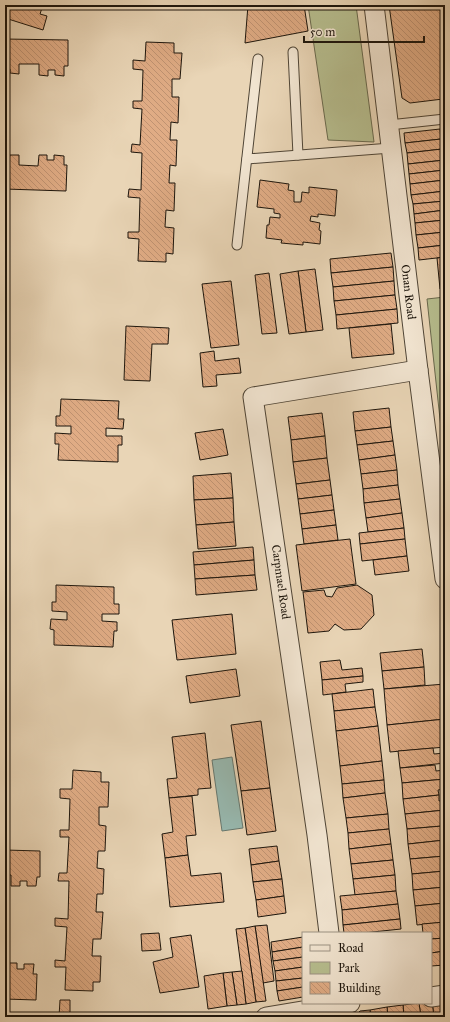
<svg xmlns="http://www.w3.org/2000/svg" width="450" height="1022" viewBox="0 0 450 1022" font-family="'IM FELL Great Primer',serif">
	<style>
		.green { fill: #b6bd8e; stroke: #69694d }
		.water { fill: #97b8af; stroke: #66776e }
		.building { fill: url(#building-back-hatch); stroke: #1c150c }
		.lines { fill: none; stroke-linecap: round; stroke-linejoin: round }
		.service-casing { stroke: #4f4536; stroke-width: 11 }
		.minor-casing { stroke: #4f4536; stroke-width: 21 }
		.service { stroke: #f1e4d0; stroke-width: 9 }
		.minor { stroke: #f1e4d0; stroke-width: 19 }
		.labels { text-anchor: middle; stroke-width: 4; stroke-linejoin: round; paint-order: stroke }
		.street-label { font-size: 12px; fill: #1c150c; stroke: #f1e4d0 }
	</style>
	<defs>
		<pattern id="building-back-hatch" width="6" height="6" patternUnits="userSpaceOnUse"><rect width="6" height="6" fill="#e0ac85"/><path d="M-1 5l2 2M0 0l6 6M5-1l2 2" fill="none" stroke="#c09372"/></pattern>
	</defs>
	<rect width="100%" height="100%" fill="#e9d5b6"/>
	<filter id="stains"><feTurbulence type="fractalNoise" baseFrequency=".005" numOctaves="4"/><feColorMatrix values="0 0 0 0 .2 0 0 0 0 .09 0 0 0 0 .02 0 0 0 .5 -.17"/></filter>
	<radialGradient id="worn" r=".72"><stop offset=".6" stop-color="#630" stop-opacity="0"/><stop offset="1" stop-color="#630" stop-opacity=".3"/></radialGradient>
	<!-- green -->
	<g class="green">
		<path d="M 308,5 L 356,5 L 374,142 L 328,140 Z"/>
		<path d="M 445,297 L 445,456 L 444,456 L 427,299 Z"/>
	</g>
	<!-- water -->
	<path class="water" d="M 232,757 L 243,828 L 222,831 L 212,760 Z"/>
	<!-- building -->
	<g class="building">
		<path d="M 9,5 L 43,5 L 40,14 L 47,16 L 43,30 L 5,18 Z"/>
		<path d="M 248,5 L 304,5 L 308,31 L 245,43 Z"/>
		<path d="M 389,5 L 445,5 L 445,96 L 443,99 L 410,103 L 402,98 Z"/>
		<path d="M 5,39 L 68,40 L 68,66 L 64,66 L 64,76 L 55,75 L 55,70 L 48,70 L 48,76 L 39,75 L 39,64 L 19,64 L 19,74 L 10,73 L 10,69 L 5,69 Z"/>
		<path d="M 146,42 L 174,43 L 174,53 L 182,53 L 180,79 L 172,79 L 172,97 L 179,97 L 178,123 L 171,122 L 170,140 L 177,140 L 176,166 L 170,165 L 169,183 L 175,183 L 174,211 L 166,210 L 165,227 L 174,228 L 173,254 L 166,253 L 166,262 L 138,261 L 139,239 L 128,238 L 128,232 L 139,232 L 140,198 L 128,197 L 129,189 L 141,190 L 142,153 L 131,152 L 132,144 L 140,145 L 142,109 L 133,108 L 133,101 L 142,101 L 143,70 L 133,69 L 133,60 L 145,61 Z"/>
		<path d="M 440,129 L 441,139 L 405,143 L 404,133 Z"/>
		<path d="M 441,139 L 442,149 L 407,153 L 405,143 Z"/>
		<path d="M 442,149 L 445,149 L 445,160 L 408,164 L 407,153 Z"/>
		<path d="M 10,155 L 19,155 L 19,165 L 38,166 L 39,155 L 47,155 L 47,160 L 54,160 L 54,155 L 64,156 L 64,165 L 67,165 L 66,191 L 5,189 L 5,159 L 9,159 Z"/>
		<path d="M 445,160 L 445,170 L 409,174 L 408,164 Z"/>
		<path d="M 445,170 L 445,180 L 410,184 L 409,174 Z"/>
		<path d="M 260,180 L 289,184 L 288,190 L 294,191 L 294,202 L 301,202 L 302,192 L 309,193 L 309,187 L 337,190 L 335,216 L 318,214 L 318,217 L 311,216 L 310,221 L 320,223 L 319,230 L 321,231 L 320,244 L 303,242 L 303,245 L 281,243 L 282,240 L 266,238 L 267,225 L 269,225 L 270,217 L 280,218 L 280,214 L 274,213 L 274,209 L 257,207 Z"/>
		<path d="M 445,180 L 445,191 L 411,195 L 410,184 Z"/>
		<path d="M 445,191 L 445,201 L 413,204 L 411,195 Z"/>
		<path d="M 445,201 L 445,210 L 414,214 L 413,204 Z"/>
		<path d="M 445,210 L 445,220 L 415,223 L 414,214 Z"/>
		<path d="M 445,220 L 445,232 L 416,235 L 415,223 Z"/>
		<path d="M 445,232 L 445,245 L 418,248 L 416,235 Z"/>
		<path d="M 445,245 L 445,257 L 419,260 L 418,248 Z"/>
		<path d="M 391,253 L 393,267 L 331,273 L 330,259 Z"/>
		<path d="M 445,257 L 445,288 L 440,289 L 437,258 Z"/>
		<path d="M 393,267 L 394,281 L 333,287 L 331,273 Z"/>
		<path d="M 315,269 L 323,330 L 306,332 L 298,271 Z"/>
		<path d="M 298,271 L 306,332 L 289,334 L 280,274 Z"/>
		<path d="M 269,273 L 277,333 L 262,334 L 255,275 Z"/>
		<path d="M 231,281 L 239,345 L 211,348 L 202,284 Z"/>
		<path d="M 394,281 L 395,295 L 334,301 L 333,287 Z"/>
		<path d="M 395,295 L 397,309 L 336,315 L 334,301 Z"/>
		<path d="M 397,309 L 398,323 L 337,329 L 336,315 Z"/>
		<path d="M 391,324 L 394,354 L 352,358 L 349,328 Z"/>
		<path d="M 126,326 L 169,328 L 168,344 L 152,344 L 150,381 L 124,380 Z"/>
		<path d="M 214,351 L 215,361 L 239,358 L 241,373 L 216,375 L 217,386 L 203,387 L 200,353 Z"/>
		<path d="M 61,399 L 119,401 L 118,419 L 124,419 L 123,429 L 106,428 L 106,436 L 122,436 L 122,445 L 118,445 L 118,462 L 58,460 L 59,444 L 55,444 L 55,433 L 71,434 L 71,426 L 56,426 L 56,416 L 60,416 Z"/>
		<path d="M 389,408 L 391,427 L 355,431 L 353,412 Z"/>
		<path d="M 322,413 L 325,436 L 291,440 L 288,417 Z"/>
		<path d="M 391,427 L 393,441 L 357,445 L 355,431 Z"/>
		<path d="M 223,429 L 228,455 L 200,460 L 195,433 Z"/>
		<path d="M 325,436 L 327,458 L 293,462 L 291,440 Z"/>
		<path d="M 393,441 L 395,455 L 359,460 L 357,445 Z"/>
		<path d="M 395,455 L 397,470 L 361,474 L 359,460 Z"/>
		<path d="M 327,458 L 330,480 L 296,484 L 293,462 Z"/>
		<path d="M 397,470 L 398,485 L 363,489 L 361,474 Z"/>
		<path d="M 231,473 L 233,498 L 194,500 L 193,476 Z"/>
		<path d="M 330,480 L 332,495 L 298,499 L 296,484 Z"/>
		<path d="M 398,485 L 400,499 L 364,503 L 363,489 Z"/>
		<path d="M 332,495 L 334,510 L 300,514 L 298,499 Z"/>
		<path d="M 233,498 L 234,522 L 196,525 L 194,500 Z"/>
		<path d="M 400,499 L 402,513 L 366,518 L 364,503 Z"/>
		<path d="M 334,510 L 336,525 L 302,529 L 300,514 Z"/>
		<path d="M 402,513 L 404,528 L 368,532 L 366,518 Z"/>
		<path d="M 234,522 L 236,546 L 198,549 L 196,525 Z"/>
		<path d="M 336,525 L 338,540 L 304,544 L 302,529 Z"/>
		<path d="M 404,528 L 405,539 L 360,544 L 359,533 Z"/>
		<path d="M 350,539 L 356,584 L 302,591 L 296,545 Z"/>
		<path d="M 405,539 L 407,556 L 362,561 L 360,544 Z"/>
		<path d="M 253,547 L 254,560 L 194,565 L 193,552 Z"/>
		<path d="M 407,556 L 409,571 L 375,575 L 373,560 Z"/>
		<path d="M 254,560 L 255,575 L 195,579 L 194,565 Z"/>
		<path d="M 255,575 L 257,590 L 196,595 L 195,579 Z"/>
		<path d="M 56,585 L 114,587 L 114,604 L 119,604 L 119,614 L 102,614 L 102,621 L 117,622 L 117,631 L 114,631 L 113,647 L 54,645 L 54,630 L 50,629 L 51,619 L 67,620 L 67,612 L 52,611 L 52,602 L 56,602 Z"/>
		<path d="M 357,585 L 372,595 L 374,615 L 361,629 L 344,630 L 335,624 L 329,631 L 308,633 L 303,592 L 324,590 L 326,596 L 332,597 L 337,588 Z"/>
		<path d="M 232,614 L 236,654 L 177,660 L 172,620 Z"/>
		<path d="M 422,649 L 424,667 L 382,671 L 380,653 Z"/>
		<path d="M 340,660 L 342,670 L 362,668 L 363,676 L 322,680 L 320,662 Z"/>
		<path d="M 424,667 L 425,685 L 384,689 L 382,671 Z"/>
		<path d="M 236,669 L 240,696 L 190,703 L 186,676 Z"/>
		<path d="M 363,676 L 363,682 L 345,684 L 346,692 L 323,695 L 322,680 Z"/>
		<path d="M 445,684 L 445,719 L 387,725 L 384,689 Z"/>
		<path d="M 373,689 L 375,707 L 334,711 L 332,694 Z"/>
		<path d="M 375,707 L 378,726 L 336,731 L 334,711 Z"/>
		<path d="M 445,719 L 445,747 L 390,752 L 387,725 Z"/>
		<path d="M 261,721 L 270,788 L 241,791 L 231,725 Z"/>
		<path d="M 378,726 L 382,761 L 340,766 L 336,731 Z"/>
		<path d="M 205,733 L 211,788 L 198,789 L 198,795 L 169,798 L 167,779 L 177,778 L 172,737 Z"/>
		<path d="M 433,748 L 434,754 L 445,753 L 445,763 L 400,768 L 398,751 Z"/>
		<path d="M 382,761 L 384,780 L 342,784 L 340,766 Z"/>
		<path d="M 435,765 L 436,771 L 445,770 L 445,779 L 402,783 L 400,768 Z"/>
		<path d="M 73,770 L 101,772 L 101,782 L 109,782 L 108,807 L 99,807 L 99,825 L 106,826 L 105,851 L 98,851 L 97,868 L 104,869 L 103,894 L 97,894 L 96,912 L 103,912 L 101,939 L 93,939 L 92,956 L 101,956 L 100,982 L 93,982 L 93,991 L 65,990 L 66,967 L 55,967 L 55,960 L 65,961 L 67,927 L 55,926 L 55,918 L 68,919 L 69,881 L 58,881 L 59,873 L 67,873 L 69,837 L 60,837 L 60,830 L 69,830 L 70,799 L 60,798 L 60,789 L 72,789 Z"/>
		<path d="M 445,779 L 445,789 L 438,790 L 439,795 L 403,799 L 402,783 Z"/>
		<path d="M 384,780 L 385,793 L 343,798 L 342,784 Z"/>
		<path d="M 270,788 L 276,831 L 247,835 L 241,791 Z"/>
		<path d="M 385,793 L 388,814 L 346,818 L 343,798 Z"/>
		<path d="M 439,795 L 439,801 L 445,800 L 445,810 L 405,814 L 403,799 Z"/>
		<path d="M 192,796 L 196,835 L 186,836 L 188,855 L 165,858 L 162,834 L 173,832 L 169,798 Z"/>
		<path d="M 445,810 L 445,820 L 441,820 L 442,826 L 407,829 L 405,814 Z"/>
		<path d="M 388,814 L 389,829 L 348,833 L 346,818 Z"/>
		<path d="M 442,826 L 442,831 L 445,830 L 445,840 L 408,844 L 407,829 Z"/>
		<path d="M 389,829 L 391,844 L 349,849 L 348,833 Z"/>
		<path d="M 445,840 L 445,856 L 410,859 L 408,844 Z"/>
		<path d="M 391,844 L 393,860 L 351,864 L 349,849 Z"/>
		<path d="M 277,846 L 279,861 L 251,865 L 249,849 Z"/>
		<path d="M 5,850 L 40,851 L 40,877 L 37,877 L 36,886 L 27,886 L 27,881 L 20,881 L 20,886 L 11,886 L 11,875 L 5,875 Z"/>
		<path d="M 188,855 L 191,876 L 221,873 L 224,902 L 170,907 L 165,858 Z"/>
		<path d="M 445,856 L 445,871 L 412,874 L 410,859 Z"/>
		<path d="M 393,860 L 395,875 L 353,879 L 351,864 Z"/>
		<path d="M 279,861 L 282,879 L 253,882 L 251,865 Z"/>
		<path d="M 445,871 L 445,887 L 413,890 L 412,874 Z"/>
		<path d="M 395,875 L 396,891 L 355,895 L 353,879 Z"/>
		<path d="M 282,879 L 284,896 L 256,900 L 253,882 Z"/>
		<path d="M 445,887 L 445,903 L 415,906 L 413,890 Z"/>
		<path d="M 396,891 L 398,904 L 342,910 L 340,896 Z"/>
		<path d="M 284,896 L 286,913 L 258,917 L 256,900 Z"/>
		<path d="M 445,903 L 445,922 L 417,925 L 415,906 Z"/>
		<path d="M 398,904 L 400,919 L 343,925 L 342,910 Z"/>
		<path d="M 400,919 L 401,929 L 363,933 L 344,933 L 343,925 Z"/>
		<path d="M 445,922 L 445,938 L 431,939 L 431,933 L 423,933 L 422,924 Z"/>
		<path d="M 267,925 L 274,981 L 263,983 L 255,926 Z"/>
		<path d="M 255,926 L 266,1001 L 256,1002 L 245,928 Z"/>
		<path d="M 245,928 L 256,1002 L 246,1004 L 236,929 Z"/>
		<path d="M 159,933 L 161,950 L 142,951 L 141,934 Z"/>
		<path d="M 191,935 L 199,987 L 160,993 L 153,962 L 173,957 L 170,938 Z"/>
		<path d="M 303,937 L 303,947 L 272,952 L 271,942 Z"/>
		<path d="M 445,938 L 445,951 L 431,953 L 431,939 Z"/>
		<path d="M 303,947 L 303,957 L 273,961 L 272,952 Z"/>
		<path d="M 445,951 L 445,965 L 431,966 L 431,953 Z"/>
		<path d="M 303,957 L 303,967 L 275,971 L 273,961 Z"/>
		<path d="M 8,963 L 17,963 L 17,969 L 24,969 L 24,964 L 34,964 L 33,974 L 37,974 L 36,1000 L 5,999 L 5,974 L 8,974 Z"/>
		<path d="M 303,967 L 303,978 L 276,981 L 275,971 Z"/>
		<path d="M 242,971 L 246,1004 L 237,1005 L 232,972 Z"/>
		<path d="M 232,972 L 237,1005 L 227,1006 L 223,973 Z"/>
		<path d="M 223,973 L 227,1006 L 208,1009 L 204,976 Z"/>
		<path d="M 303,978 L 303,987 L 277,991 L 276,981 Z"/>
		<path d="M 303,987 L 303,997 L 279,1001 L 277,991 Z"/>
		<path d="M 444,999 L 445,1017 L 434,1017 L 432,1001 Z"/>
		<path d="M 60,1000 L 70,1000 L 70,1017 L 59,1017 Z"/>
		<path d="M 432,1001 L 434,1017 L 421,1017 L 419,1003 L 431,1003 Z"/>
		<path d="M 419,1003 L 421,1017 L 404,1017 L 403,1005 Z"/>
		<path d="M 403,1005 L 404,1017 L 388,1017 L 387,1007 Z"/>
		<path d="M 387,1007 L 388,1017 L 371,1017 L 370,1010 Z"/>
		<path d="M 370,1010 L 371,1017 L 354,1017 L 360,1011 Z"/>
	</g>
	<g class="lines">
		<!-- service casing -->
		<g class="service-casing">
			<g id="service">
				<path d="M 293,52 L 298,155"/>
				<path d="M 389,125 L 445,119"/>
				<path d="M 247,159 L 391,148"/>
				<path d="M 237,245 L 258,59"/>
			</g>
		</g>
		<!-- minor casing -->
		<g class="minor-casing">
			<g id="minor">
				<path id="s1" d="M 374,5 L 418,370 L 445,579"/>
				<path d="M 329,933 L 317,835 L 253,397 L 418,370"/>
				<path d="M 431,997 L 445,995"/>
				<path d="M 266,1017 L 350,1003"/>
			</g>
		</g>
		<!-- service -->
		<use href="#service" class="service"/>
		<!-- minor -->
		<use href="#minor" class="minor"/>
	</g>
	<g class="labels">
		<!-- street labels -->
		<g class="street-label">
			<text dy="4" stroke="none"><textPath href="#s1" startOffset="289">Onan Road</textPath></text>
			<text transform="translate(281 582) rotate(82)" y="4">Carpmael Road</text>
		</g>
	</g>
	<!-- margin -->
	<rect width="450" height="1022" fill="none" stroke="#e9d5b6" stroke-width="20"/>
	<rect x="6" y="6" width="438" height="1010" fill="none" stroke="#1c150c" stroke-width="2"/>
	<rect x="10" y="10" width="430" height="1002" fill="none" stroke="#1c150c"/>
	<!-- legend -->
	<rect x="302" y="932" width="130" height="72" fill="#f1e4d0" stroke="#9c9182"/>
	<rect x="310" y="945" width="20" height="6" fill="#f1e4d0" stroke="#9c9182"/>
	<text x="338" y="952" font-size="12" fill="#1c150c">Road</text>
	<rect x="310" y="962" width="20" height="12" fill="#b6bd8e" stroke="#9c9182"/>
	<text x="338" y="972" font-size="12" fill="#1c150c">Park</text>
	<rect x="310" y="982" width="20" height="12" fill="url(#building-back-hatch)" stroke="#9c9182"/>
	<text x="338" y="992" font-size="12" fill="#1c150c">Building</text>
	<!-- scale -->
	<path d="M304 36v6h120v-6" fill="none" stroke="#1c150c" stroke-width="2"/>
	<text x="310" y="36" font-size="12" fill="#1c150c" stroke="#f1e4d0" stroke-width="3" paint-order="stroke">50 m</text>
	<rect width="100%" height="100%" filter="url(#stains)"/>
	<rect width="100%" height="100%" fill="url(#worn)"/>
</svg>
